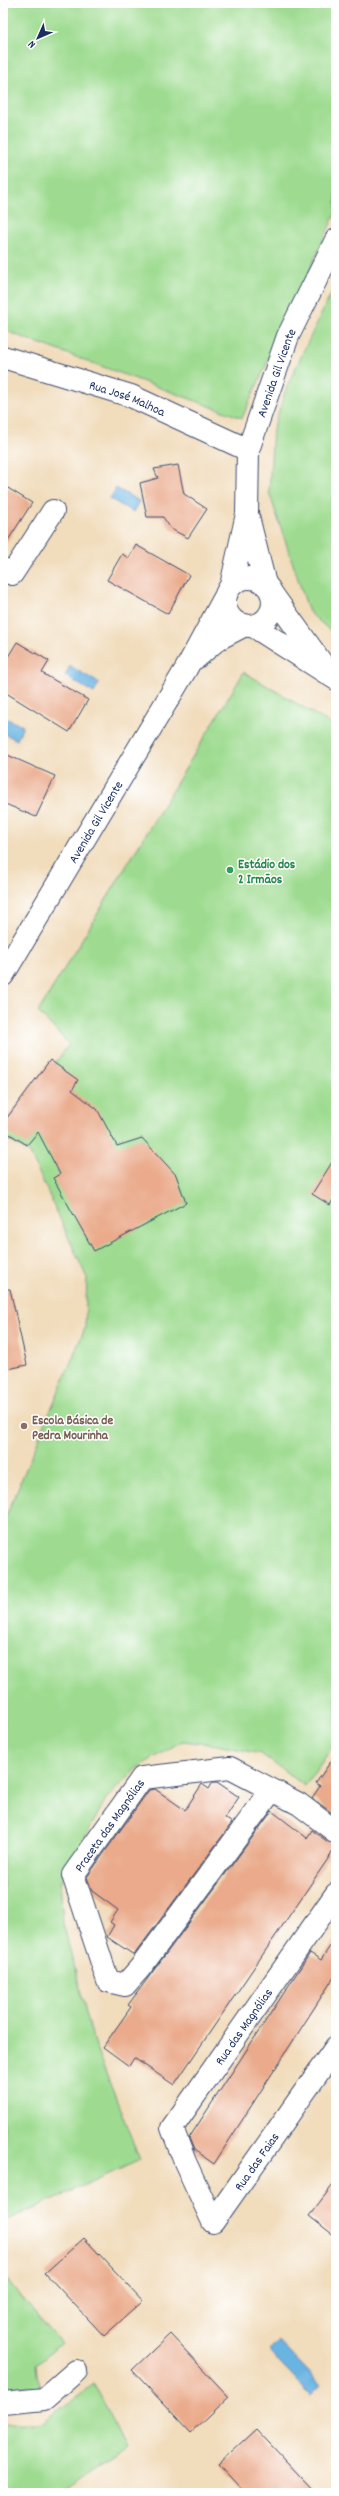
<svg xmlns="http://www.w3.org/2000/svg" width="339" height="2496" viewBox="0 0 339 2496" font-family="Dekko,sans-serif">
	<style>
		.green { fill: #9edb90; stroke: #5c8577 }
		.water { fill: #6ab4e2; stroke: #4272a0 }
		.building { fill: #eaaa8b }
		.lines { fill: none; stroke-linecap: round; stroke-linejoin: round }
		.minor-casing { stroke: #3b496c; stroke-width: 24 }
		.minor { stroke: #fff; stroke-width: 22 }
		.leisure-dot { fill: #2e9e5b; stroke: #fff; stroke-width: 1.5 }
		.education-dot { fill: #8d6e63; stroke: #fff; stroke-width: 1.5 }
		.labels { text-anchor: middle; stroke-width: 3; stroke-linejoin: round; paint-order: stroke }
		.street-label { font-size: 13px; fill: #1b2f5e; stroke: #fff }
		.leisure-label { font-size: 13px; font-weight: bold; fill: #27864d; stroke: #fff; text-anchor: start }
		.education-label { font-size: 13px; font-weight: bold; fill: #785e54; stroke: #fff; text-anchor: start }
	</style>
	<rect width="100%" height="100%" fill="#fff"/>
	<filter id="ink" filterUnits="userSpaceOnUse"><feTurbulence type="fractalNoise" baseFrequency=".025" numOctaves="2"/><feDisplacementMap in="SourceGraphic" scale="8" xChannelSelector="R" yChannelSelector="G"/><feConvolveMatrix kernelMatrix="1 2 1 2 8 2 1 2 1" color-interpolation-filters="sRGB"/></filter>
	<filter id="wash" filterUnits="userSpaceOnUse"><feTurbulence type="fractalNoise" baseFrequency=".012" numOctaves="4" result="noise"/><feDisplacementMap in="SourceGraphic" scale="16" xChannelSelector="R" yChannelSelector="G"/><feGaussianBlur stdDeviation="0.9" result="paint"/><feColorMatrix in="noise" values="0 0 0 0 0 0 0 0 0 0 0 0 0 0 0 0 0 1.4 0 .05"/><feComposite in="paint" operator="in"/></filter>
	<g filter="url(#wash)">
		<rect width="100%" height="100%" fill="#f1dcbb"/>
		<!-- green -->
		<g class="green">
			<path d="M 3,3 L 336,3 L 336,212 L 242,418 L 3,330 Z"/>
			<path d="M 336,283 L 336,636 L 309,612 L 269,492 L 273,429 L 287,386 Z"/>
			<path d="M 244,672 L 336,727 L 336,1748 L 333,1746 L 305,1786 L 261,1754 L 217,1745 L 182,1741 L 137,1768 L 106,1799 L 60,1883 L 63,1923 L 94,2043 L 140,2160 L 3,2222 L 3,1524 L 85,1328 L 87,1278 L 30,1153 L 3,1136 L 69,1044 L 38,1012 Z"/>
			<path d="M 3,2275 L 61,2343 L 37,2365 L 40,2388 L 3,2386 Z"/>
			<path d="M 94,2384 L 127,2447 L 60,2493 L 3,2493 L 3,2424 L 40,2424 Z"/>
		</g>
		<!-- water -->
		<g class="water">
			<path d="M 116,488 L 139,501 L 133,512 L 110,499 Z"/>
			<path d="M 70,666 L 99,683 L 94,693 L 65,676 Z"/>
			<path d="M 3,717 L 23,726 L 17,740 L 3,733 Z"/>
			<path d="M 279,2341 L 321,2385 L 311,2395 L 269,2351 Z"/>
		</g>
		<g id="blocks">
			<!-- building -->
			<g class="building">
				<path d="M 178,465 L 184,494 L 207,509 L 188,538 L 171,529 L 163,517 L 147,517 L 140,483 L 158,478 L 154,469 Z"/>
				<path d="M 3,485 L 32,503 L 3,548 Z"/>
				<path d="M 136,545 L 189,575 L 168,614 L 107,580 L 122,554 L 129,558 Z"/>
				<path d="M 17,642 L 49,661 L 42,673 L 88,700 L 69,732 L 3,691 L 3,665 Z"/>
				<path d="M 3,753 L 55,776 L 36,817 L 3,803 Z"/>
				<path d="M 50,1060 L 78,1080 L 72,1090 L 97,1109 L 117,1146 L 142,1138 L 176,1175 L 186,1203 L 94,1251 L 53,1178 L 60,1174 L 38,1132 L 27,1145 L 3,1130 L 3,1123 Z"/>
				<path d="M 336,1156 L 336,1195 L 330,1205 L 312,1194 Z"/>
				<path d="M 3,1289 L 10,1289 L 27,1365 L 3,1370 Z"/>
				<path d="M 336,1754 L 336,1816 L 312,1798 L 320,1786 L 316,1783 Z"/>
				<path d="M 213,1782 L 217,1782 L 239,1797 L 225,1818 L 232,1823 L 134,1955 L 107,1937 L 114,1925 L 110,1922 L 118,1910 L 92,1891 L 87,1877 L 149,1790 L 155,1789 L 185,1810 L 202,1784 L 209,1789 Z"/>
				<path d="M 272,1811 L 307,1838 L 312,1830 L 328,1842 L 336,1844 L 336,1847 L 174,2085 L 134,2058 L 129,2066 L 103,2047 L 131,2007 L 128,2005 Z"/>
				<path d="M 336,1937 L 336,1974 L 214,2164 L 194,2150 L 189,2138 L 310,1953 L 321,1960 Z"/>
				<path d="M 336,2181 L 336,2237 L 309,2216 Z"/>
				<path d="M 84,2238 L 143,2301 L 104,2336 L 45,2273 Z"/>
				<path d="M 170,2334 L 229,2397 L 191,2433 L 132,2370 Z"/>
				<path d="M 256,2429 L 316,2493 L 245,2493 L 218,2464 Z"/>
			</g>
		</g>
	</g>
	<g filter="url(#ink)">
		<use href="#blocks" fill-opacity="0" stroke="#3b496c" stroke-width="1"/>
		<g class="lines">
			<!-- minor casing -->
			<g class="minor-casing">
				<g id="minor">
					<path id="s1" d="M 3,357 L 131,396 L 248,450"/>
					<path d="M 248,517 L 265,584"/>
					<path d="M 3,569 L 12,574 L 53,511"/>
					<circle cx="249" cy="602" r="24"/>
					<path id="s2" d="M 231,586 L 247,514 L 248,450 L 288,336 L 336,240"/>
					<path d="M 272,594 L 323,665"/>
					<path d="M 253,626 L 336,679"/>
					<path d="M 196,658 L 218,639 L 245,625"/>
					<path id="s3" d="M 3,975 L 186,669 L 226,595"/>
					<path id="s4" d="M 272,1790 L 140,1968 L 125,1985 L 108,1981 L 73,1875 L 142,1778 L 230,1768 L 299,1804 L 336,1832"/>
					<path id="s5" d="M 336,1894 L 172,2128 L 185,2162 L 213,2222 L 336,2047"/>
					<path d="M 3,2403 L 44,2399 L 76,2371"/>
				</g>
			</g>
			<!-- minor -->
			<use href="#minor" class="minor"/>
		</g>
	</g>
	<!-- markers -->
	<circle class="leisure-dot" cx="230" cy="870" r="4"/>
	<circle class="education-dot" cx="24" cy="1426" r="4"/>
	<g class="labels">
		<!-- street labels -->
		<g class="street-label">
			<text dy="5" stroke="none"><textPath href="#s2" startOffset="220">Avenida Gil Vicente</textPath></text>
			<text dy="5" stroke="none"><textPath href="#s1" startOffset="131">Rua José Malhoa</textPath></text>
			<text dy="5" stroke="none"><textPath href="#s3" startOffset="179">Avenida Gil Vicente</textPath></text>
			<text dy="5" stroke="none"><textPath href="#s4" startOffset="435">Praceta das Magnólias</textPath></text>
			<text transform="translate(243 2026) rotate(-55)" y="5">Rua das Magnólias</text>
			<text dy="5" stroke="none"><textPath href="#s5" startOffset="463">Rua das Faias</textPath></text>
		</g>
		<!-- leisure labels -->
		<g class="leisure-label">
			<text x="238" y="868">Estádio dos<tspan x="238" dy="15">2 Irmãos</tspan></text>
		</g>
		<!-- education labels -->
		<g class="education-label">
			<text x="32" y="1424">Escola Básica de<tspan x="32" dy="15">Pedra Mourinha</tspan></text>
		</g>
	</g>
	<!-- margin -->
	<rect width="339" height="2496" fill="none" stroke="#fff" stroke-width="16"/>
	<!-- north arrow -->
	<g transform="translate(38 38) rotate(225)" stroke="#ffffff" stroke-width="3" paint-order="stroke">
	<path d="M0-3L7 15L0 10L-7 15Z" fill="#1b2f5e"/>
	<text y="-6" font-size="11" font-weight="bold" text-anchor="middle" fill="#1b2f5e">N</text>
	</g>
</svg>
